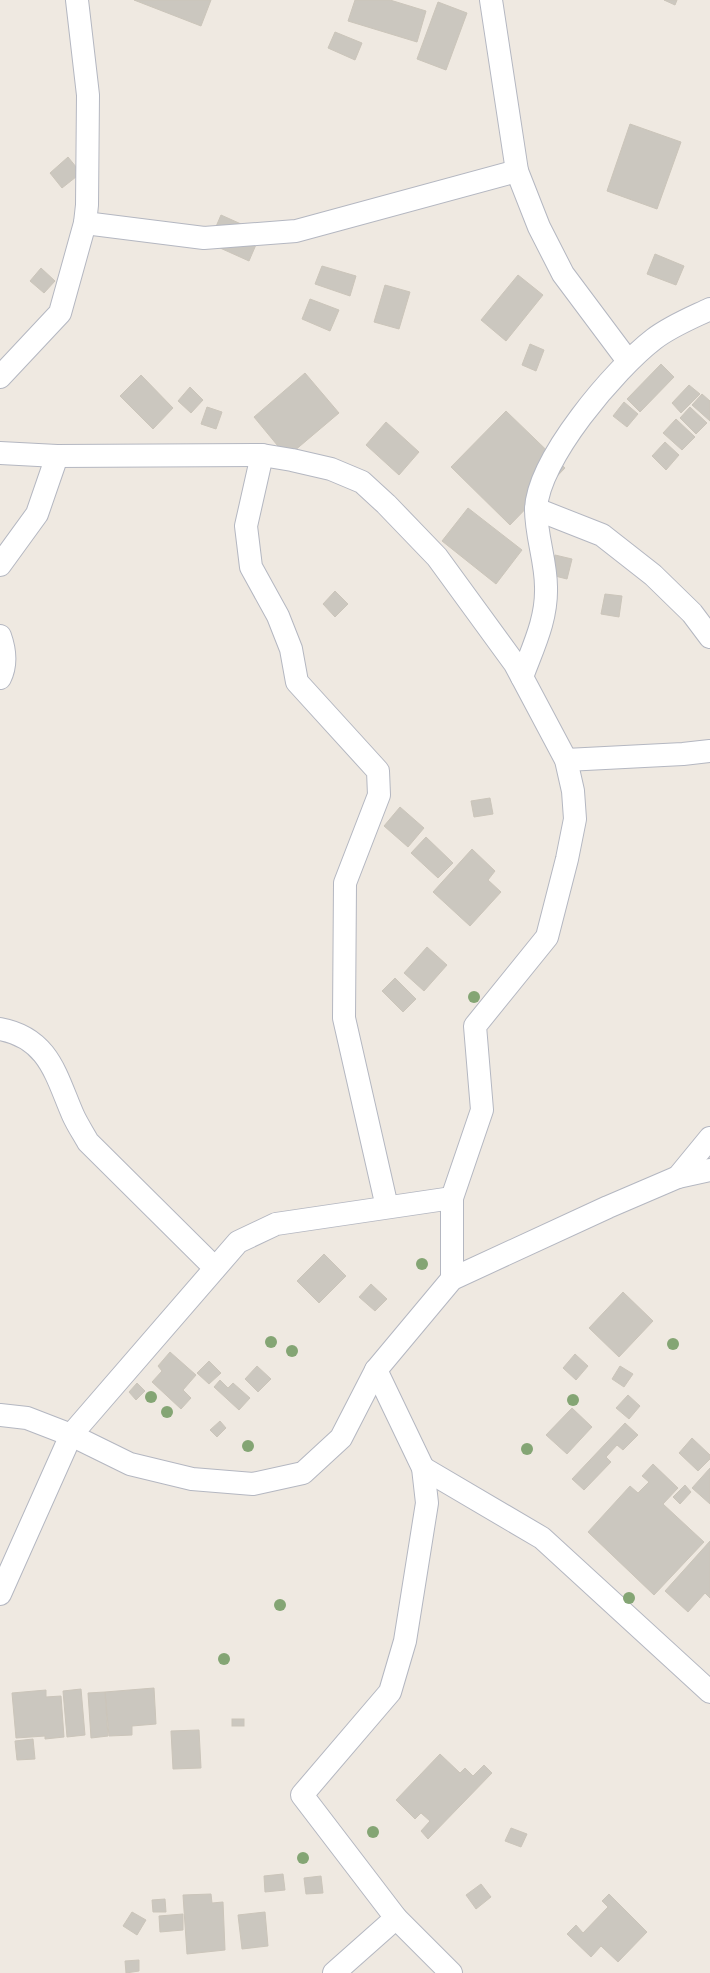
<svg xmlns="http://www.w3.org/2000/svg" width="710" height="1973" viewBox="0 0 710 1973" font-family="'Work Sans',sans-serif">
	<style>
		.building { fill: #cbc7bf; stroke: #cbc5ba }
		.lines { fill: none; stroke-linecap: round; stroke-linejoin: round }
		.minor-casing { stroke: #b4b7c1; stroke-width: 24 }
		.minor { stroke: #fff; stroke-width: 22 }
		.tree { fill: #84a574 }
	</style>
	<rect width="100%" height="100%" fill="#efe9e1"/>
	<!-- building -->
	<g class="building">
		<path d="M 134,0 L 211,0 L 201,26 Z"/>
		<path d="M 355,0 L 390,0 L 426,11 L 417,42 L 348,21 Z"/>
		<path d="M 664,0 L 677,0 L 675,5 Z"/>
		<path d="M 438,2 L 467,13 L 446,70 L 417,59 Z"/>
		<path d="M 335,32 L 362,43 L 355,60 L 328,48 Z"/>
		<path d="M 630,124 L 681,142 L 657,209 L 607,191 Z"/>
		<path d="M 68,157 L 81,173 L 62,188 L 50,173 Z"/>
		<path d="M 221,215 L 261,233 L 249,261 L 209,243 Z"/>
		<path d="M 655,254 L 684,266 L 676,285 L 647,274 Z"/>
		<path d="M 322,266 L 356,276 L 350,296 L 315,284 Z"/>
		<path d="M 41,268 L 55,281 L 44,293 L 30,281 Z"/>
		<path d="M 518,275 L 543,295 L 506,341 L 481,320 Z"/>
		<path d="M 385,285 L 410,292 L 399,329 L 374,322 Z"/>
		<path d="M 310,299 L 339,310 L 330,331 L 302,319 Z"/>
		<path d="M 530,344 L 544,350 L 536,371 L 522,365 Z"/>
		<path d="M 661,364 L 674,377 L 640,412 L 627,399 Z"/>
		<path d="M 305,373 L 339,413 L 287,457 L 254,417 Z"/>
		<path d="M 141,375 L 173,408 L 153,429 L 120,396 Z"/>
		<path d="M 689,385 L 700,394 L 681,413 L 672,403 Z"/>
		<path d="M 190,387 L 203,400 L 191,413 L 178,401 Z"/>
		<path d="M 702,394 L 710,401 L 710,421 L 692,405 Z"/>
		<path d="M 624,402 L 638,414 L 627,427 L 613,416 Z"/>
		<path d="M 207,407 L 222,412 L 216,429 L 201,424 Z"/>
		<path d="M 690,407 L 707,423 L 696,434 L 680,418 Z"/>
		<path d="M 506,411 L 565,468 L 510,525 L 451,467 Z"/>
		<path d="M 676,419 L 695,437 L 682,450 L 663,433 Z"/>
		<path d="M 386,422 L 419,452 L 399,475 L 366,445 Z"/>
		<path d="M 665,442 L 679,455 L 666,470 L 652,456 Z"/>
		<path d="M 468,508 L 522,550 L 496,584 L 442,541 Z"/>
		<path d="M 555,555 L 572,559 L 567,579 L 551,575 Z"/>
		<path d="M 335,591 L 348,604 L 335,617 L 323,604 Z"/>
		<path d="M 605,594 L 622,596 L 619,617 L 601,614 Z"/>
		<path d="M 490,798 L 493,814 L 474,817 L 471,801 Z"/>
		<path d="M 400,807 L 424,828 L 408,847 L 384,826 Z"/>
		<path d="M 426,837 L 453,863 L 438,878 L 411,853 Z"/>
		<path d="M 472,849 L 495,871 L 488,880 L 501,892 L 470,926 L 433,892 Z"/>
		<path d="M 427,947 L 447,965 L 424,991 L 404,973 Z"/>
		<path d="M 395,978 L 416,999 L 403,1012 L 382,991 Z"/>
		<path d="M 324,1254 L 346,1276 L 319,1303 L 297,1281 Z"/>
		<path d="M 371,1284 L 387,1299 L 375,1311 L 359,1297 Z"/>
		<path d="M 623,1292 L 653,1321 L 619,1357 L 589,1328 Z"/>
		<path d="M 170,1352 L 196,1375 L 183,1390 L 191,1398 L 181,1409 L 152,1382 L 162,1371 L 158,1366 Z"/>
		<path d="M 575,1354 L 588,1366 L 576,1380 L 563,1368 Z"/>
		<path d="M 209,1361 L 221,1373 L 209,1384 L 197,1373 Z"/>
		<path d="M 257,1366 L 271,1379 L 258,1392 L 245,1379 Z"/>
		<path d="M 620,1366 L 633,1374 L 624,1387 L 612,1379 Z"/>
		<path d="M 220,1380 L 228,1388 L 233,1383 L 250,1398 L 239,1410 L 214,1387 Z"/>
		<path d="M 137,1383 L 145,1391 L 136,1400 L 129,1392 Z"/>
		<path d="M 628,1395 L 640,1406 L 629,1419 L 616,1408 Z"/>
		<path d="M 572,1408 L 592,1427 L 567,1454 L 546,1435 Z"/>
		<path d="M 220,1421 L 226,1428 L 217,1437 L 210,1430 Z"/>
		<path d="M 625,1423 L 638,1435 L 623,1450 L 617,1445 L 606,1457 L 611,1462 L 584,1490 L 572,1479 Z"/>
		<path d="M 692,1438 L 710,1455 L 710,1459 L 698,1471 L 679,1453 Z"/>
		<path d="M 653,1464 L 678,1488 L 663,1504 L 704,1542 L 654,1595 L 588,1532 L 630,1486 L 638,1493 L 649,1482 L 642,1476 Z"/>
		<path d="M 710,1468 L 710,1504 L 692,1488 Z"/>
		<path d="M 685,1485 L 691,1492 L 680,1504 L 673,1497 Z"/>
		<path d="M 710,1541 L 710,1598 L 705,1593 L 688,1612 L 665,1591 Z"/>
		<path d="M 154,1688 L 156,1724 L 132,1726 L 132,1735 L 109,1736 L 105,1692 Z"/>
		<path d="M 81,1689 L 85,1735 L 67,1737 L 63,1691 Z"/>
		<path d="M 46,1690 L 46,1697 L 61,1696 L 64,1737 L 45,1739 L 45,1736 L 16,1738 L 12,1693 Z"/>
		<path d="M 105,1692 L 108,1736 L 91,1738 L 88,1693 Z"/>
		<rect x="232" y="1719" width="12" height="7"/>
		<path d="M 199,1730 L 201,1768 L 173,1769 L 171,1731 Z"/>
		<path d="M 33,1739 L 35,1759 L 17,1760 L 15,1741 Z"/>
		<path d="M 440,1754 L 460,1773 L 465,1768 L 473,1776 L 484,1765 L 492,1773 L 428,1839 L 421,1831 L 430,1821 L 421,1813 L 415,1819 L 396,1800 Z"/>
		<path d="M 511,1828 L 527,1834 L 521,1847 L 505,1841 Z"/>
		<path d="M 283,1874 L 285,1890 L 265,1892 L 264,1876 Z"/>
		<path d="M 321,1876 L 323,1893 L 306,1894 L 304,1878 Z"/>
		<path d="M 481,1884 L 491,1897 L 476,1909 L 466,1895 Z"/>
		<path d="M 211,1894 L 212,1903 L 223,1902 L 225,1950 L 187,1954 L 183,1895 Z"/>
		<path d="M 609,1894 L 647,1932 L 618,1962 L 601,1946 L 591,1957 L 567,1934 L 576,1925 L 583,1933 L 608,1907 L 602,1901 Z"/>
		<path d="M 165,1899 L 166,1912 L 153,1912 L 152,1900 Z"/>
		<path d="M 132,1912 L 146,1920 L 137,1935 L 123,1926 Z"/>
		<path d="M 265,1912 L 268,1946 L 242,1949 L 238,1915 Z"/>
		<path d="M 183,1914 L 183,1930 L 160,1932 L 159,1916 Z"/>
		<path d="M 139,1960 L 139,1971 L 126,1973 L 125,1961 Z"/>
	</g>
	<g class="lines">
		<!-- minor casing -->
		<g class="minor-casing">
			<g id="minor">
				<path d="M 491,0 L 517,171 L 539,227 L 563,274 L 628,361"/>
				<path d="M 85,223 L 204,238 L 296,231 L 517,171"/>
				<path d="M 0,377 L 60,313 L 85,223 L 87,205 L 88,95 L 77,0"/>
				<path d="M 0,453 L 57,456 L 262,455 L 292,460 L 331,469 L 362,482 L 386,504 L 437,557 L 515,664 L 566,760 L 573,791 L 575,819 L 567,859 L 547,937 L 475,1026 L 482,1110 L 452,1198 L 452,1279"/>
				<path d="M 262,455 L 246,526 L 251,567 L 278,616 L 291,649 L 297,682 L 378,771 L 379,795 L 345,883 L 344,1018 L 387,1207"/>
				<path d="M 536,509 L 602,535 L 653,575 L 692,613 L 710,637"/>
				<path d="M 0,565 L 37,514 L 57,456"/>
				<path d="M 0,636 C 5,650 7,664 0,678"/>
				<path d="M 522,677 C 533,647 547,620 546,587 C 546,561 536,536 536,509 C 538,459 615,369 654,339 C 671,326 691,318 710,309"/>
				<path d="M 566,760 L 683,754 L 710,751"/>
				<path d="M 0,1029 C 49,1038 56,1076 73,1115 C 77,1124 83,1133 88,1142 L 215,1268"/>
				<path d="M 678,1177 L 710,1138"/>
				<path d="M 376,1370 L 423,1468 L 427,1503 L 405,1641 L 390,1692 L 302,1795 L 396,1918 L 451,1973"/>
				<path d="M 0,1415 L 27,1418 L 71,1435 L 130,1464 L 192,1479 L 253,1484 L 303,1473 L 341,1438 L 376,1370 L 452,1279 L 608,1207 L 678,1177 L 710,1170"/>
				<path d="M 423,1468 L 542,1538 L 710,1692"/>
				<path d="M 0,1594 L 71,1435 L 238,1242 L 276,1224 L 452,1198"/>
				<path d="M 334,1973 L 396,1918"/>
			</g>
		</g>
		<!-- minor -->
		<use href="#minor" class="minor"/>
	</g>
	<!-- trees -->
	<g class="tree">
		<circle cx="474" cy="997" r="6"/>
		<circle cx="422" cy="1264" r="6"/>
		<circle cx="271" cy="1342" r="6"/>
		<circle cx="673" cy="1344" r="6"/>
		<circle cx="292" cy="1351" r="6"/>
		<circle cx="151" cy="1397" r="6"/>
		<circle cx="573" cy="1400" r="6"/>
		<circle cx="167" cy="1412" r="6"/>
		<circle cx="248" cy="1446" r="6"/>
		<circle cx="527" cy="1449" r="6"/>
		<circle cx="629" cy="1598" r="6"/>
		<circle cx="280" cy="1605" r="6"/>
		<circle cx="224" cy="1659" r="6"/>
		<circle cx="373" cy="1832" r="6"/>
		<circle cx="303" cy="1858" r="6"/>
	</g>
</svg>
